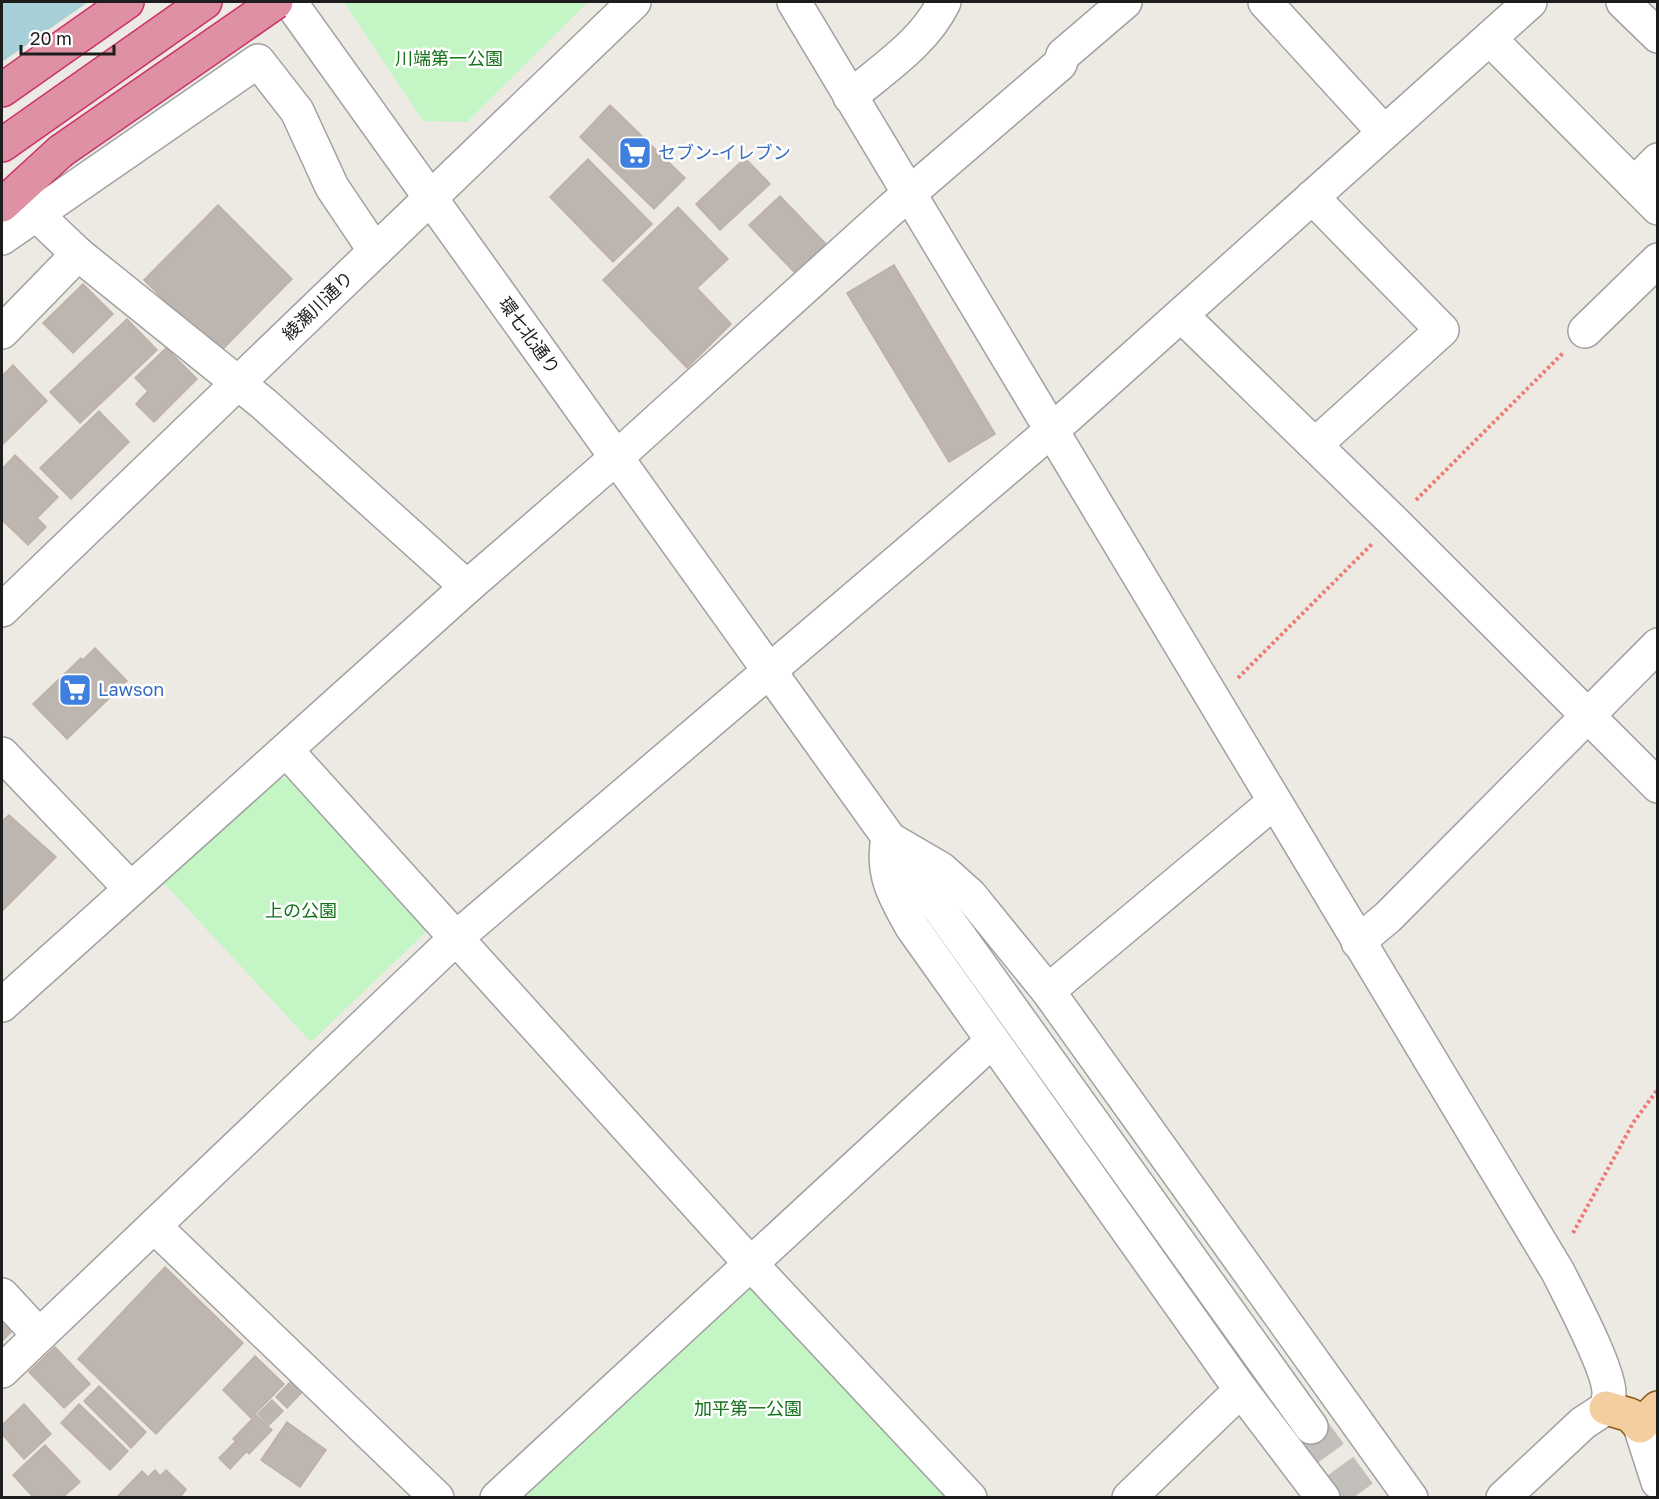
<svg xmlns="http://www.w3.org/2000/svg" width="1659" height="1499" viewBox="0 0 1659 1499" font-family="'Golos Text','Noto Sans JP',sans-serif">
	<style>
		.park { fill: #c3f5c5 }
		.water { fill: #a7cfd8 }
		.building { fill: #bdb5b0; stroke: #beb0a7; stroke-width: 1.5 }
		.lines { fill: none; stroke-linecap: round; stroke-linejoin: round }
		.minor-tunnel { stroke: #c3c0bb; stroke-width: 33; stroke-dasharray: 33 16; stroke-linecap: butt }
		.minor-casing { stroke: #a1a1a1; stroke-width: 36 }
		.major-casing { stroke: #8b5b0b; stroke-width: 36 }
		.highway-casing { stroke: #cb316c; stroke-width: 36 }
		.path { stroke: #ef7a73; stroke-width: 4; stroke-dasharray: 3 3; stroke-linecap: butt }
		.minor { stroke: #fff; stroke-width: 33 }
		.major { stroke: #f4cda1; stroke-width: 33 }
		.highway { stroke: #df90a2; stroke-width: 33 }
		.highway-bridge-casing { stroke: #cb316c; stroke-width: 36; stroke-linecap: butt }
		.highway-bridge { stroke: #df90a2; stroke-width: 33 }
		.labels { text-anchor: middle; stroke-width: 5; stroke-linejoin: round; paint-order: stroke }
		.park-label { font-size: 18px; fill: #137217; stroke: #fff }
		.shop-label { font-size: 18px; fill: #366cbe; stroke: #fff; text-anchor: start }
		.street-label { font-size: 18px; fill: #1d1d1d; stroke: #fff }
	</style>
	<rect width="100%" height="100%" fill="#ede9e3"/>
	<!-- park -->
	<g class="park">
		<path d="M 344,2 L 588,2 L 467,122 L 423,121 Z"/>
		<path d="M 276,777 L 289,778 L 428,930 L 311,1042 L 162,881 Z"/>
		<path d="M 747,1289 L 759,1290 L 950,1498 L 521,1498 Z"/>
	</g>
	<!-- water -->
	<path class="water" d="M 2,2 L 88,2 L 2,62 Z"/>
	<!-- building -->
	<g class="building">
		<path d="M 610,105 L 685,178 L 654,209 L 580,137 Z"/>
		<path d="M 745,158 L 770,184 L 720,230 L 696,204 Z"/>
		<path d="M 588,159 L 652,224 L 613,262 L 550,197 Z"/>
		<path d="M 780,196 L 827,245 L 796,274 L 749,225 Z"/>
		<path d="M 218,205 L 292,279 L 218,354 L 144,280 Z"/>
		<path d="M 678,207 L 728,259 L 697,288 L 731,324 L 687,368 L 603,280 Z"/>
		<path d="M 894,265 L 995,434 L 949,462 L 847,293 Z"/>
		<path d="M 83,284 L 113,314 L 73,353 L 43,323 Z"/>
		<path d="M 127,319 L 157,350 L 80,423 L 50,392 Z"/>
		<path d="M 166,348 L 197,379 L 154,422 L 136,404 L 148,391 L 135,378 Z"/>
		<path d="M 13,365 L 47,401 L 2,445 L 2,376 Z"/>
		<path d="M 99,411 L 129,442 L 71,499 L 40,468 Z"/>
		<path d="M 15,455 L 58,497 L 37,518 L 46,527 L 28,545 L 2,520 L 2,469 Z"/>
		<path d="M 95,648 L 127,681 L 67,739 L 33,704 L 81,658 L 83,660 Z"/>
		<path d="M 9,815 L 56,857 L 2,911 L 2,821 Z"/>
		<path d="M 165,1267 L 243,1343 L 156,1434 L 78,1359 Z"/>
		<path d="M 2,1315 L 15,1328 L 2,1341 Z"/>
		<path d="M 55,1347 L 90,1384 L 64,1408 L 29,1372 Z"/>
		<path d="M 255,1356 L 284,1384 L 251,1418 L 223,1390 Z"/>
		<path d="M 291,1381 L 302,1392 L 287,1408 L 276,1397 Z"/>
		<path d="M 99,1386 L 146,1432 L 131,1448 L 84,1401 Z"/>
		<path d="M 272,1400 L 283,1411 L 269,1425 L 258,1414 Z"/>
		<path d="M 24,1404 L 51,1434 L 24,1459 L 2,1434 L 2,1425 Z"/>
		<path d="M 79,1404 L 128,1451 L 110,1470 L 61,1423 Z"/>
		<path d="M 256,1415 L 272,1430 L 249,1454 L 233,1439 Z"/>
		<path d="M 287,1422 L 326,1450 L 300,1487 L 261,1460 Z"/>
		<path d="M 235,1442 L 246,1452 L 230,1469 L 219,1458 Z"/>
		<path d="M 45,1445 L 80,1482 L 62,1498 L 34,1498 L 13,1475 Z"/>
		<path d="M 155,1470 L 160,1476 L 166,1470 L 186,1489 L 180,1498 L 116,1498 L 142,1471 L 148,1477 Z"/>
	</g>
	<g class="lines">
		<!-- minor-tunnel -->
		<path class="minor-tunnel" d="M 1311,1427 L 1363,1498"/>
		<!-- minor casing -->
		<g class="minor-casing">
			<g id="minor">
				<path d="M 290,2 L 1311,1427"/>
				<path d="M 794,2 L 1558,1272 C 1570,1296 1610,1371 1609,1394 C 1609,1398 1607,1404 1606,1408 L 1583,1423 L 1503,1498"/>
				<path d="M 1265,2 L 1384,132"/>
				<path d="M 1623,2 L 1658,36"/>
				<path d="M 1490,39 L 1658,208"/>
				<path d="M 850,97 C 884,68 924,43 944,2"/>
				<path d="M 1634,184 L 1658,160"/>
				<path d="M 1312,197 L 1442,330 L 1315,445"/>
				<path d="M 36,214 L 78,254 L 264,404 L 467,587"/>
				<path d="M 2,238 L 258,61 L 297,111 L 332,187 L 375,251"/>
				<path d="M 1181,315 L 1394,522 L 1658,786"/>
				<path d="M 1585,331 L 1658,260"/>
				<path d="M 2,332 L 78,254"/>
				<path d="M 2,610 L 634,2"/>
				<path d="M 286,750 L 750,1263 L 970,1498"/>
				<path d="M 2,754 L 131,889"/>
				<path d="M 1358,942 L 1388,917 L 1658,645"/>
				<path d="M 1048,991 L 1274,802"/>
				<path d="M 2,1005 L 467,587 L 617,457 L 889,211 L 1060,64 L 1063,55 L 1125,2"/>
				<path d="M 154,1226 L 437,1498"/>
				<path d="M 2,1295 L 39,1335"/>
				<path d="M 2,1371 L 456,938 L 1067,417 L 1530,2"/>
				<path d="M 1640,1426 L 1658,1482"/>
				<path d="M 497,1498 L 992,1041"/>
				<path d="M 1129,1498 L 1241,1390"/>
				<path d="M 1323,1498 L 1241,1390 L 912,927 C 895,897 881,874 888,838 L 941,869 L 970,895 L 1048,991 L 1411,1498"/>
			</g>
		</g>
		<!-- major casing -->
		<g class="major-casing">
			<path id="major" d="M 1606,1408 L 1630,1415 L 1640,1426 L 1658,1408"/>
		</g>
		<!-- highway casing -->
		<g class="highway-casing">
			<g id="highway">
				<path d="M 2,90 L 127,2"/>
				<path d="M 2,145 L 205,2"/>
				<path d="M 2,205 L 61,151"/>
			</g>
		</g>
		<!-- path -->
		<g class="path">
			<path d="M 1416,500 L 1564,352"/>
			<path d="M 1238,678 L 1373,543"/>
			<path d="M 1573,1233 L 1633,1123 L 1658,1089"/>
		</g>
		<!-- minor -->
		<use href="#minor" class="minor"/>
		<!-- major -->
		<use href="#major" class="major"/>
		<!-- highway -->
		<use href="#highway" class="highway"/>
		<!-- highway-bridge casing -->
		<g class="highway-bridge-casing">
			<path id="highway-bridge" d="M 61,151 L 276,2"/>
		</g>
		<!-- highway-bridge -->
		<use href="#highway-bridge" class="highway-bridge"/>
	</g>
	<!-- icons -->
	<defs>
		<g id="supermarket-square" transform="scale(1.725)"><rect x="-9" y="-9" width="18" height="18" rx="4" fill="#3f7fe0" stroke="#fff"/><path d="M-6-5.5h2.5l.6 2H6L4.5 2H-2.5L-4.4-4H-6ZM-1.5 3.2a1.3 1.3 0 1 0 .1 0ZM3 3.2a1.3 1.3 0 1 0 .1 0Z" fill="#fff"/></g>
	</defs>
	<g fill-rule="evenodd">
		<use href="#supermarket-square" x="635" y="153"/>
		<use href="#supermarket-square" x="75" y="690"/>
	</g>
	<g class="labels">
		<!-- park labels -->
		<g class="park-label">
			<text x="449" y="65">川端第一公園</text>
			<text x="301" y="917">上の公園</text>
			<text x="748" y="1415">加平第一公園</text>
		</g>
		<!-- shop labels -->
		<g class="shop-label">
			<text x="658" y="159">セブン-イレブン</text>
			<text x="98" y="696">Lawson</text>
		</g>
		<!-- street labels -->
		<g class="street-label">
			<text transform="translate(318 306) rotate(-44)" y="6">綾瀬川通り</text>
			<text transform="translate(529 336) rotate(54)" y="6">環七北通り</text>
		</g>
	</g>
	<!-- border -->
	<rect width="1659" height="1499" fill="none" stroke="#1d1d1d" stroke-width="6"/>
	<!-- scale -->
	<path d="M21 45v9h93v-9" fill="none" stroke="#1d1d1d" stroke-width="3"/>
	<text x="30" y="45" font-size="18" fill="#1d1d1d" stroke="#ffffff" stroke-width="4.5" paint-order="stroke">20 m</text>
</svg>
